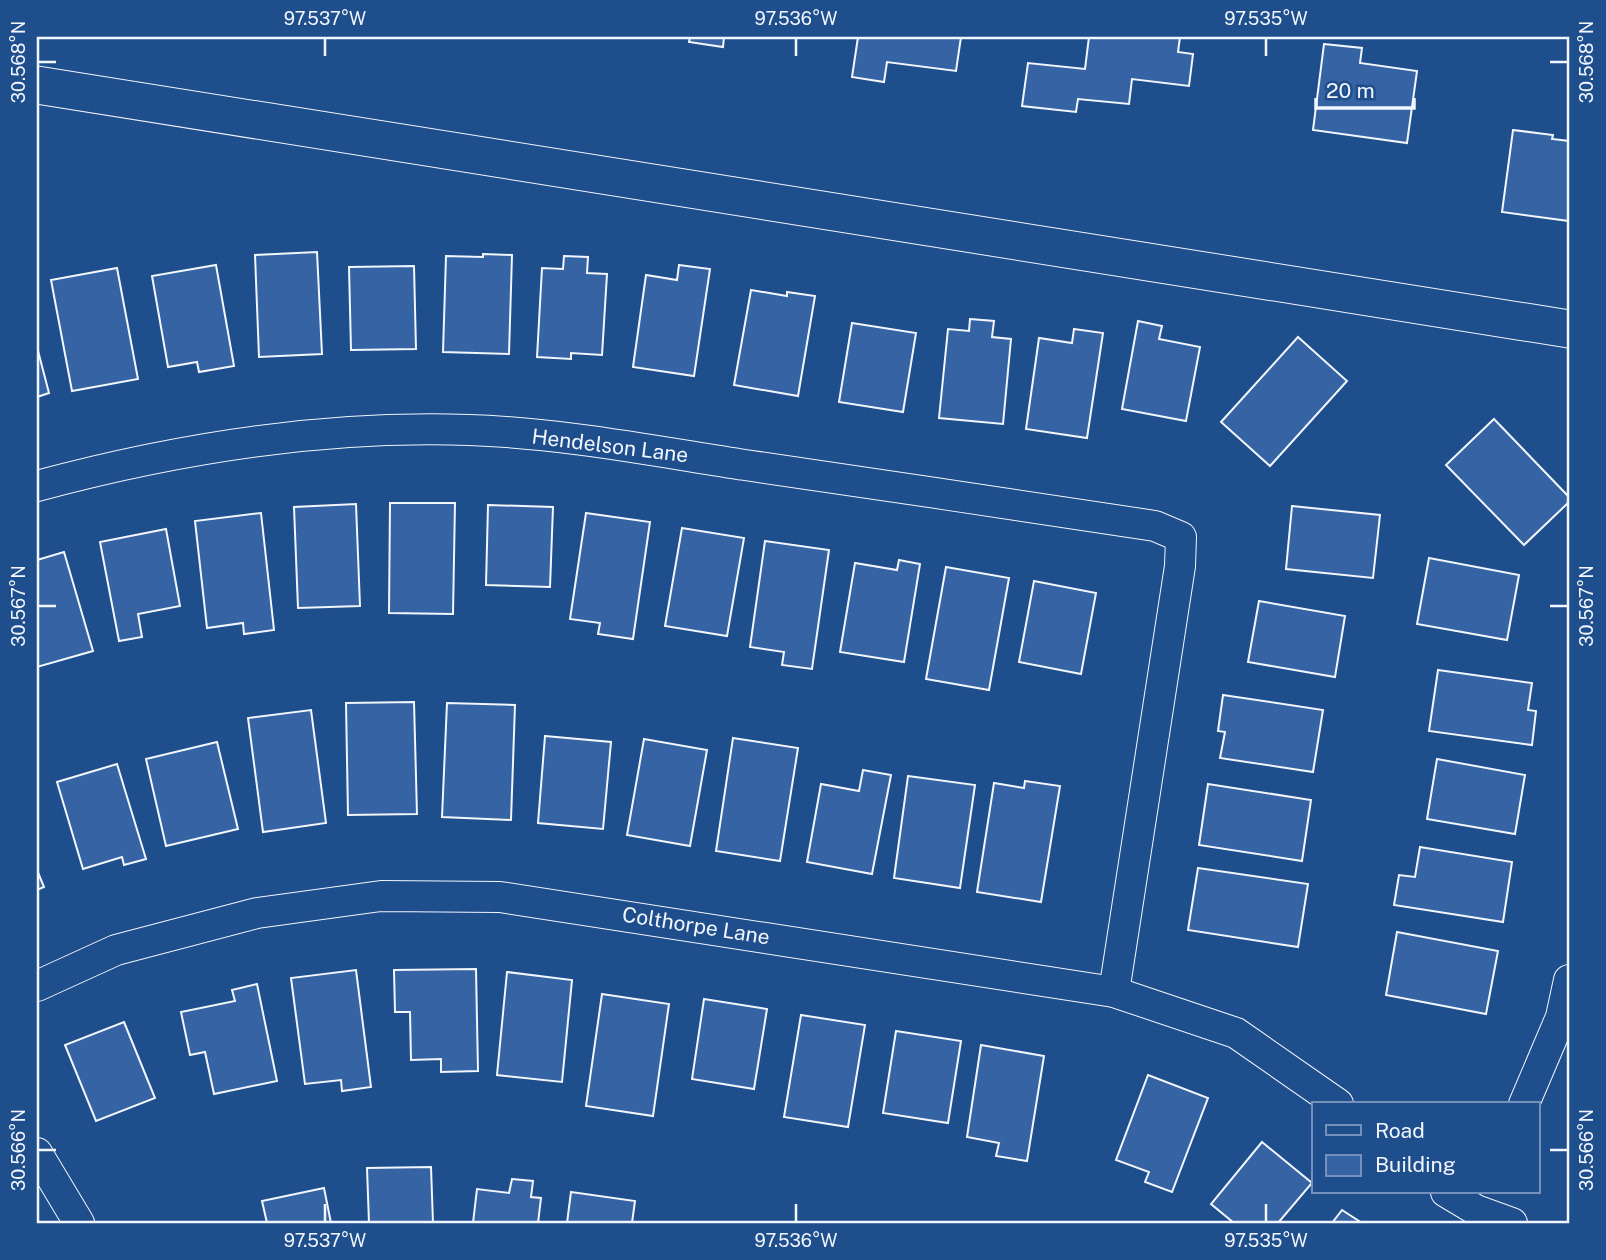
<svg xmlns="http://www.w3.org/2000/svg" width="1606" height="1260" viewBox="0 0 1606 1260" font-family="'Public Sans',sans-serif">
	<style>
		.building { fill: #3563a3; stroke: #f2f6ff; stroke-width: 2 }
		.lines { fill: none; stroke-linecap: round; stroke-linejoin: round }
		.minor-casing { stroke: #f2f6ff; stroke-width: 32 }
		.tertiary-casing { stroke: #f2f6ff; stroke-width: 39 }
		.minor { stroke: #1f4e8c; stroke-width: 30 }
		.tertiary { stroke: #1f4e8c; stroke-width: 37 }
		.ticks { fill: none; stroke: #f2f6ff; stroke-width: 2.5 }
		.labels { text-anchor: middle; stroke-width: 5; stroke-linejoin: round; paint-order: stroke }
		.street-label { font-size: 21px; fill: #f2f6ff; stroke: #1f4e8c }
		.neatline { fill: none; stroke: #f2f6ff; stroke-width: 2.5 }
		.ticks-label { font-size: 18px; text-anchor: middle; fill: #f2f6ff }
	</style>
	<rect width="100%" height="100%" fill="#1f4e8c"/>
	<!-- building -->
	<g class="building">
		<path d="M 690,37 L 724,37 L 723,47 L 689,42 Z"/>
		<path d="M 858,37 L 961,37 L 956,71 L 887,62 L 884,82 L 852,77 Z"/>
		<path d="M 1089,37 L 1180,37 L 1178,52 L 1193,54 L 1189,86 L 1132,79 L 1129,104 L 1078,99 L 1076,112 L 1022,106 L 1028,63 L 1085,69 Z"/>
		<path d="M 1324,44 L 1362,48 L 1360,63 L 1417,71 L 1407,143 L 1313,130 Z"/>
		<path d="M 1513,130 L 1553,135 L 1552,139 L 1569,141 L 1569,221 L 1502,212 Z"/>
		<path d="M 317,252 L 322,354 L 259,357 L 255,255 Z"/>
		<path d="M 483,254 L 512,255 L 509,354 L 443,352 L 446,256 L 483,257 Z"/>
		<path d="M 564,256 L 588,257 L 587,273 L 607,274 L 602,355 L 571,353 L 571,359 L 537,357 L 542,268 L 563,269 Z"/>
		<path d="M 216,265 L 234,366 L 199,372 L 197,362 L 168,367 L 152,276 Z"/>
		<path d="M 679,265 L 710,269 L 694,376 L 633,367 L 646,275 L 677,280 Z"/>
		<path d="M 414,266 L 416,349 L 351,350 L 349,267 Z"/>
		<path d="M 117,268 L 138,379 L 72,391 L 51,280 Z"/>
		<path d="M 751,290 L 787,296 L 787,292 L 815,296 L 798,396 L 734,385 Z"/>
		<path d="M 970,319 L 994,321 L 992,337 L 1011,339 L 1003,424 L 939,418 L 948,329 L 969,331 Z"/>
		<path d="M 1138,321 L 1162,326 L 1159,339 L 1200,347 L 1186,421 L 1122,409 Z"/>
		<path d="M 852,323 L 916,333 L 903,412 L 839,402 Z"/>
		<path d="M 1074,329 L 1103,333 L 1087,438 L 1026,429 L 1039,338 L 1072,343 Z"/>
		<path d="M 1298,337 L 1347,381 L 1270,466 L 1221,422 Z"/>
		<path d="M 37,347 L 49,393 L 37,397 Z"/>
		<path d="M 1494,419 L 1569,497 L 1569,502 L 1524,545 L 1446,465 Z"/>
		<path d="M 390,503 L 455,503 L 453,614 L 389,613 Z"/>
		<path d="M 356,504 L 360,606 L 298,608 L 294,507 Z"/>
		<path d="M 488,505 L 553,507 L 550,587 L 486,585 Z"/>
		<path d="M 1292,506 L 1380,515 L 1373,578 L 1286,569 Z"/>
		<path d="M 261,513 L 274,630 L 244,634 L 243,623 L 207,628 L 195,521 Z"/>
		<path d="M 586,513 L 650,522 L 633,639 L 598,634 L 600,623 L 570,619 Z"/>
		<path d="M 682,528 L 744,538 L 727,636 L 665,626 Z"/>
		<path d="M 166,529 L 180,606 L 138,614 L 142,637 L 119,641 L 100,542 Z"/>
		<path d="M 765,541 L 829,550 L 812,669 L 782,665 L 784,652 L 750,647 Z"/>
		<path d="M 64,552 L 93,651 L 37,667 L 37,560 Z"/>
		<path d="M 1429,558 L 1519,575 L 1507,640 L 1417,624 Z"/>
		<path d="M 899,560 L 920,564 L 904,662 L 840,652 L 855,563 L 897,570 Z"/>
		<path d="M 946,567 L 1009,578 L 989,690 L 926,679 Z"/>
		<path d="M 1034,581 L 1096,593 L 1081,674 L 1019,662 Z"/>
		<path d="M 1259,601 L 1345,616 L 1335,677 L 1248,662 Z"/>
		<path d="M 1438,670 L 1532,683 L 1528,710 L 1536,711 L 1532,745 L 1429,731 Z"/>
		<path d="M 1223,695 L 1323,710 L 1313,772 L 1220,758 L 1225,732 L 1218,731 Z"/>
		<path d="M 414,702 L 417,814 L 348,815 L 346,703 Z"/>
		<path d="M 447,703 L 515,705 L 511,820 L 442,817 Z"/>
		<path d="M 311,710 L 326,823 L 263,832 L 248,718 Z"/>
		<path d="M 545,736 L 611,742 L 603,829 L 538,823 Z"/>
		<path d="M 733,738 L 798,748 L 780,861 L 716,851 Z"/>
		<path d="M 644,739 L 707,750 L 690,846 L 627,835 Z"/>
		<path d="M 217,742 L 238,829 L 166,846 L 146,759 Z"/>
		<path d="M 1437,759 L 1525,775 L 1515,834 L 1427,819 Z"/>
		<path d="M 117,764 L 146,859 L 124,865 L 122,857 L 83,869 L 57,782 Z"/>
		<path d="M 863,770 L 891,775 L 872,874 L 807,862 L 821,784 L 859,791 Z"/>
		<path d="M 908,776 L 975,785 L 960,888 L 894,878 Z"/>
		<path d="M 1025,781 L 1060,786 L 1041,902 L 977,892 L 994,783 L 1024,788 Z"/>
		<path d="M 1208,784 L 1311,800 L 1302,861 L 1199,845 Z"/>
		<path d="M 1420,847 L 1512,862 L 1503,922 L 1394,905 L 1399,875 L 1415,877 Z"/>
		<path d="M 1198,868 L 1308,884 L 1298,947 L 1188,930 Z"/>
		<path d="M 37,870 L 44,887 L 37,890 Z"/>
		<path d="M 1397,932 L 1498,951 L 1486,1014 L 1386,995 Z"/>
		<path d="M 476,969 L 478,1071 L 441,1072 L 441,1059 L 411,1060 L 410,1012 L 395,1012 L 394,970 Z"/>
		<path d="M 356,970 L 371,1087 L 342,1091 L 341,1080 L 305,1084 L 291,978 Z"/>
		<path d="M 507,972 L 572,980 L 562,1082 L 497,1075 Z"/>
		<path d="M 257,984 L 277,1081 L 214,1094 L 205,1052 L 190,1055 L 181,1012 L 235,1001 L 232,990 Z"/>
		<path d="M 602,994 L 669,1004 L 653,1116 L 586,1106 Z"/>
		<path d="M 704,999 L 767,1009 L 754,1089 L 692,1079 Z"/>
		<path d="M 801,1015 L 865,1025 L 848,1127 L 784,1117 Z"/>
		<path d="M 124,1022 L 155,1098 L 96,1121 L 65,1045 Z"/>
		<path d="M 896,1031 L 961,1041 L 948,1123 L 883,1113 Z"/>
		<path d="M 981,1045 L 1044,1056 L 1027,1161 L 996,1156 L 999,1143 L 967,1137 Z"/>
		<path d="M 1148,1075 L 1208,1098 L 1172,1192 L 1145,1182 L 1149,1172 L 1116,1160 Z"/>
		<path d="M 1262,1142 L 1312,1183 L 1278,1223 L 1234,1223 L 1211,1204 Z"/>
		<path d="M 431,1167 L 433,1223 L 369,1223 L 367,1168 Z"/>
		<path d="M 512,1179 L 533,1181 L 531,1197 L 541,1198 L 538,1223 L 473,1223 L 477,1189 L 509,1193 Z"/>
		<path d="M 324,1188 L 331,1223 L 267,1223 L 262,1201 Z"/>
		<path d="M 571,1192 L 635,1201 L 632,1223 L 567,1223 Z"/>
		<path d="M 1342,1210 L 1362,1223 L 1332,1223 Z"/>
	</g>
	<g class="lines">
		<!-- minor casing -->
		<g class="minor-casing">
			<g id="minor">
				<path d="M 37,486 C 178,448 323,425 469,430 C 561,433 654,451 745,465 C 882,485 1018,505 1155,526 L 1181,537 L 1180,566 L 1114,992"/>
				<path d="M 37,986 L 116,950 L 257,913 L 381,896 L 500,897 L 1114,992 L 1236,1033 L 1338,1104"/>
				<path d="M 1524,1104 L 1561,1017 L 1569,980"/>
				<path d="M 37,1153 L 79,1223"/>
				<path d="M 1446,1192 L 1476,1210 L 1512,1223"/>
			</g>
		</g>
		<!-- tertiary casing -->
		<g class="tertiary-casing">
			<path id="tertiary" d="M 37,85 L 1569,329"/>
		</g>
		<!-- minor -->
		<use href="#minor" class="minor"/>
		<!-- tertiary -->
		<use href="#tertiary" class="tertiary"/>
	</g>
	<!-- ticks -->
	<path class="ticks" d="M 325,38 L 325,56M 796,38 L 796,56M 1266,38 L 1266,56M 38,62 L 56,62M 1550,62 L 1568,62M 38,606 L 56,606M 1550,606 L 1568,606M 38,1150 L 56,1150M 1550,1150 L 1568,1150M 325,1204 L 325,1222M 796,1204 L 796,1222M 1266,1204 L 1266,1222"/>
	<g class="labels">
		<!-- street labels -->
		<g class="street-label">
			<text transform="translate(610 446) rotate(7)" y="7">Hendelson Lane</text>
			<text transform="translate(696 926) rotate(9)" y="7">Colthorpe Lane</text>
		</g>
	</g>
	<!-- border -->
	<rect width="1606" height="1260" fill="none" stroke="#1f4e8c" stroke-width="77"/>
	<!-- legend -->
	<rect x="1312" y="1102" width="228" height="91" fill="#1f4e8c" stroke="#7391ba" stroke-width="2"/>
	<rect x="1326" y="1125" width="35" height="10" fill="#1f4e8c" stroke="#7391ba" stroke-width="2"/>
	<text x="1375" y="1138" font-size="21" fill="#f2f6ff">Road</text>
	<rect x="1326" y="1155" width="35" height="21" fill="#3563a3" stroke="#7391ba" stroke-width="2"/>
	<text x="1375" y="1172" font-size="21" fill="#f2f6ff">Building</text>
	<!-- scale -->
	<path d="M1316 98v10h98v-10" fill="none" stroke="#f2f6ff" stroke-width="3.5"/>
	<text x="1326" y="98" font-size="21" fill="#f2f6ff" stroke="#1f4e8c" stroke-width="5" paint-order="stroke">20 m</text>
	<rect x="38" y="38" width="1530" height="1184" class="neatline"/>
	<g class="ticks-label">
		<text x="325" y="25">97.537°W</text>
		<text x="796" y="25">97.536°W</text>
		<text x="1266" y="25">97.535°W</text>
		<text transform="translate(19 62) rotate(-90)" y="6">30.568°N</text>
		<text transform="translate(1587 62) rotate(-90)" y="6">30.568°N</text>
		<text transform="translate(19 606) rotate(-90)" y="6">30.567°N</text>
		<text transform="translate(1587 606) rotate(-90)" y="6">30.567°N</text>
		<text transform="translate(19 1150) rotate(-90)" y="6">30.566°N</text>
		<text transform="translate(1587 1150) rotate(-90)" y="6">30.566°N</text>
		<text x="325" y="1247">97.537°W</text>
		<text x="796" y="1247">97.536°W</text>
		<text x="1266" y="1247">97.535°W</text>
	</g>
</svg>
